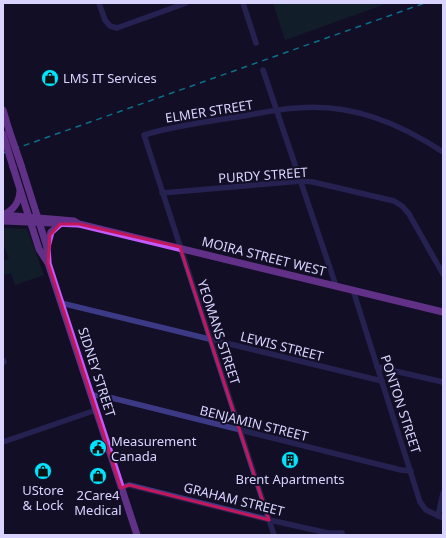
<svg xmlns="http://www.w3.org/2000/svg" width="446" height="538" viewBox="0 0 446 538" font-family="'Noto Sans',sans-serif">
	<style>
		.green { fill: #12302f }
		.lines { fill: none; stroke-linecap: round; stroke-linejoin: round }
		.minor { stroke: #3d3a85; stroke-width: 5.5 }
		.major { stroke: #c25bff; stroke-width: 7 }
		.rail { stroke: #00e5ff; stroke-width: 1.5; stroke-dasharray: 6 5; stroke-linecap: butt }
		.major-bridge { stroke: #c25bff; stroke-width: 7 }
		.marked { fill: none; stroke: #c2185b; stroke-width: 3; stroke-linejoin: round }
		.labels { text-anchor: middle; stroke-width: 4; stroke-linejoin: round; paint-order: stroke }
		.poi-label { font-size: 13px; fill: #d9d4ff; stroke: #130f26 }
		.street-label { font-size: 13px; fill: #d9d4ff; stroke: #130f26 }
	</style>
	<rect width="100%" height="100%" fill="#130f26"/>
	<!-- green -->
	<g class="green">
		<path d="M 273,3 L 388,3 L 285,40 Z"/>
		<path d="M 3,228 L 27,229 L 44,275 L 15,285 L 11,273 L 3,275 L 3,261 L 9,259 L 3,243 Z"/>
	</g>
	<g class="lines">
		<!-- minor -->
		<g class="minor">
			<path d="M 99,3 L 105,20 L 110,26 L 117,28 L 186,3"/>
			<path d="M 243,3 L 256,43"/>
			<path d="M 263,70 L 336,286"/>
			<path d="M 162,193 L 302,181 L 313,182 L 394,201 L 402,206 L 409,214 L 443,274"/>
			<path d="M 353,290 L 420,502 L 426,510 L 443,518"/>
			<path d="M 61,303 L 382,381"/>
			<path d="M 3,360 L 4,362"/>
			<path d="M 377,367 L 443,382"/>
			<path d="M 92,395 L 104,396 L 401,470 L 411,471"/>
			<path d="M 3,442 L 96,410"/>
			<path d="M 121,488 L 129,485 L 274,521 L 328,533 L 342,533"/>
			<path d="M 438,516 L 443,493"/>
			<path d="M 274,535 L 144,135 C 174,126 205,122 237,117 C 257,114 277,109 297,108 C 351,103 399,123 443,152"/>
		</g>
		<!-- major -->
		<g class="major">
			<path d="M 3,110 L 9,130"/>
			<path d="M 21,165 L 47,247 L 48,261"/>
			<path d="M 13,167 L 39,249 L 48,263 L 61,303 L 137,535"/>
			<path d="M 3,215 L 74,221 L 79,224 L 443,312"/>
			<path d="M 3,215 C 14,210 19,203 20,191"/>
			<path d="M 3,221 L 77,224"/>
			<path d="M 47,247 L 51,232 L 60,224"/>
		</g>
		<!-- rail -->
		<path class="rail" d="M 3,153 L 425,3"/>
		<!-- major-bridge -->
		<g class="major-bridge">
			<path d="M 9,130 L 21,165"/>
			<path d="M 3,134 L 13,167"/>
		</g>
	</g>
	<!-- marked area -->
	<path d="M0 0H446V538H0ZM 60,224 L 79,224 L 180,247 L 269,520 L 129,485 L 121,488 L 48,263 L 50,235 Z" fill="#130f26" fill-opacity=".55" fill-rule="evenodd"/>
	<path class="marked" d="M 60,224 L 79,224 L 180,247 L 269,520 L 129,485 L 121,488 L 48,263 L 50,235 Z"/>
	<!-- icons -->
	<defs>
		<g id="shop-disc" transform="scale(0.9)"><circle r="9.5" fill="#00e5ff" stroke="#130f26"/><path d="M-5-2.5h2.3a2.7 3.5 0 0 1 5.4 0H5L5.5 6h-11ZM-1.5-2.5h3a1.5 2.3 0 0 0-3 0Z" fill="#111"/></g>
		<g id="civic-disc" transform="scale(0.9)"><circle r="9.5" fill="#00e5ff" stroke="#130f26"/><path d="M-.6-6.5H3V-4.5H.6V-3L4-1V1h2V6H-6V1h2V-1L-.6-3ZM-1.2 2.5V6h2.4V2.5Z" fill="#111"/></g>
		<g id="building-disc" transform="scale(0.9)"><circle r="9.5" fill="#00e5ff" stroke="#130f26"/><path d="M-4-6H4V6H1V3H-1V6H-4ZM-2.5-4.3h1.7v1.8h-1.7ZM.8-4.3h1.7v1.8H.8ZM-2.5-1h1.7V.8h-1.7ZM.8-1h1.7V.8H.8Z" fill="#111"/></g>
	</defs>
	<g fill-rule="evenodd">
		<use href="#shop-disc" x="50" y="78"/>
		<use href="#civic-disc" x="98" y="448"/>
		<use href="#building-disc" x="290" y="460"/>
		<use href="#shop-disc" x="43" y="471"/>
		<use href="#shop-disc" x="98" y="476"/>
	</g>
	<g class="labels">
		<!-- poi labels -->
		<g class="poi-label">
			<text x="63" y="83" text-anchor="start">LMS IT Services</text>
			<text x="111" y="446" text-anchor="start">Measurement<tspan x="111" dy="15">Canada</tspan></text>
			<text x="290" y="484">Brent Apartments</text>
			<text x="43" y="495">UStore<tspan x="43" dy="15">&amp; Lock</tspan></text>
			<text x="98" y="500">2Care4<tspan x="98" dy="15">Medical</tspan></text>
		</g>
		<!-- street labels -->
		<g class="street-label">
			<text transform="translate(209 111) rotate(-9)" y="5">ELMER STREET</text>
			<text transform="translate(263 175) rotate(-4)" y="5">PURDY STREET</text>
			<text transform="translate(264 256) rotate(14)" y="5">MOIRA STREET WEST</text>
			<text transform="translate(219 332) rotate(72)" y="5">YEOMANS STREET</text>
			<text transform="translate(282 346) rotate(14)" y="5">LEWIS STREET</text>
			<text transform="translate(97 372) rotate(72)" y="5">SIDNEY STREET</text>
			<text transform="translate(401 404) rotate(72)" y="5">PONTON STREET</text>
			<text transform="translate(254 423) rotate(14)" y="5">BENJAMIN STREET</text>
			<text transform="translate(234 499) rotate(14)" y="5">GRAHAM STREET</text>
		</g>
	</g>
	<!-- border -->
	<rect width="446" height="538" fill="none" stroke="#d9d4ff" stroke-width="8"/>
</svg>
